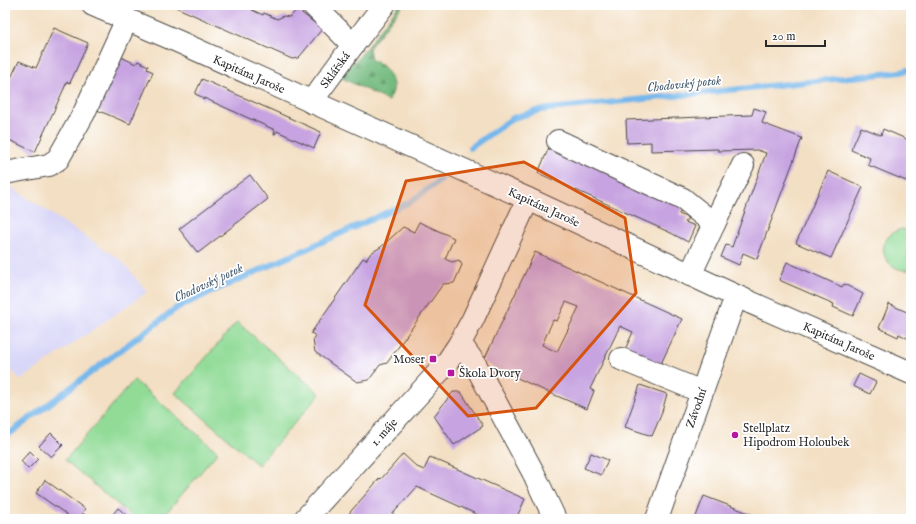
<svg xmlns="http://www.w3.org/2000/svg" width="916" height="524" viewBox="0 0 916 524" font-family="'IM FELL English',serif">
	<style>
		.built { fill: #d9d7f8 }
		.grass { fill: #91db97; stroke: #5e8361 }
		.forest { fill: url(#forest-firs); stroke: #507356 }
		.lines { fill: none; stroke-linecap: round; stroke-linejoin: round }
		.stream { stroke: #76b7eb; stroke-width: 6 }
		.building { fill: #c7a4e1; fill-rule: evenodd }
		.minor-casing { stroke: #494642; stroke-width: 24 }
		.minor { stroke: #fff; stroke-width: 22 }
		.marked { fill: #d5540f; fill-opacity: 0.2; stroke: #d5540f; stroke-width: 3; stroke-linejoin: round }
		.poi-dot { fill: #b5179e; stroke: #fff; stroke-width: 1.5 }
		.labels { text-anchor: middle; stroke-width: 3.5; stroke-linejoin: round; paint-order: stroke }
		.street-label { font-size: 12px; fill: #2b2b2b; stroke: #fff }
		.poi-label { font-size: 12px; fill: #2b2b2b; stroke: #fff; text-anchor: start }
		.water-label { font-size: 13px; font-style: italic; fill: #455c6e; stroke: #fff }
	</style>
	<defs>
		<pattern id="forest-firs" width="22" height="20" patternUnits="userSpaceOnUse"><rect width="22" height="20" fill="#74bb80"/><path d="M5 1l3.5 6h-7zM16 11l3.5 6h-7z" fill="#5f9869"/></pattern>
	</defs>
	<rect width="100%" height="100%" fill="#fff"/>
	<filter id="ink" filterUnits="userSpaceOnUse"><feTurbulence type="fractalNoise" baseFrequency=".025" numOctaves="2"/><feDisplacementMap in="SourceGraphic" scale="8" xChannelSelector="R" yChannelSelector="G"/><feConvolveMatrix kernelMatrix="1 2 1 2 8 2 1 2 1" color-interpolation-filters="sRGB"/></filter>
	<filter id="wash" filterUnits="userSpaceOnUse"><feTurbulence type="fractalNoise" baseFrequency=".012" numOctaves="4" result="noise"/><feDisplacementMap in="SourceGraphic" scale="16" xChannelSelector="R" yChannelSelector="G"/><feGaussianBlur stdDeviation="0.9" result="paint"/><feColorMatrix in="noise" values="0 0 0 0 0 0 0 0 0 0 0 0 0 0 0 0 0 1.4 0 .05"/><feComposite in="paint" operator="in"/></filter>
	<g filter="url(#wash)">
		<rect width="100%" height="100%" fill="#f3dfc3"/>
		<!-- built -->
		<path class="built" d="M 11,187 L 122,261 L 147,292 L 21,380 L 5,364 L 5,193 Z"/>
		<!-- grass -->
		<g class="grass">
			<path d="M 902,229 L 911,231 L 911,270 C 880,273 873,236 902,229 Z"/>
			<path d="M 237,322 L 320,394 L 258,465 L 175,393 Z"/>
			<path d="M 134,380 L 218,452 L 161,519 L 135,519 L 65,460 Z"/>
		</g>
		<!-- forest -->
		<path class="forest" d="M 399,5 L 403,5 L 369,48 L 371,60 C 384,62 395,78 393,91 C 392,94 390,98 389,101 L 340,77 L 351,63 L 357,60 Z"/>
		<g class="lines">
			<!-- stream -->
			<g class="stream">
				<path d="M 470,148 L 513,118 L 540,110 L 901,72 L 911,69"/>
				<path d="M 5,437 L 178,307 L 410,202 L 441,180"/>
			</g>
		</g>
		<g id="blocks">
			<!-- building -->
			<g class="building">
				<path d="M 171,5 L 238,5 L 242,7 L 243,5 L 247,6 L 248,5 L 254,5 L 252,10 L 263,15 L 264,13 L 277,19 L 284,16 L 289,17 L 291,16 L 297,9 L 322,29 L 301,55 L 298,58 L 292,59 Z"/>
				<path d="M 54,28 L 88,43 L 70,83 L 67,82 L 35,152 L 5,138 L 5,90 L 19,61 L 36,68 Z"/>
				<path d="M 121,57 L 136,64 L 138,61 L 148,66 L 147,69 L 153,72 L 130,124 L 97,110 Z"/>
				<path d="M 202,79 L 321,132 L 314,148 L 277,131 L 275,134 L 274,134 L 275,130 L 204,98 L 204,100 L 202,99 L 202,97 L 195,94 Z"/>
				<path d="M 754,108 L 766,112 L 762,123 L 802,138 L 757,259 L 743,253 L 739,265 L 721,257 L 726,245 L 732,247 L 766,153 L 757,150 L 718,151 L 718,149 L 651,151 L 651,142 L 627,143 L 626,120 L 752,115 Z"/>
				<path d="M 861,127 L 881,135 L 883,129 L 911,141 L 911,183 L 868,165 L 870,158 L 851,150 Z"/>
				<path d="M 550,145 L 683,207 L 679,214 L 688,218 L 685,222 L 695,226 L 688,242 L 671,233 L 538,173 Z"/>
				<path d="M 828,171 L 863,187 L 831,258 L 796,243 Z"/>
				<path d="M 250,175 L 268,199 L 198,253 L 179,229 Z"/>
				<path d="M 419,222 L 454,238 L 445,259 L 452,262 L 459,260 L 462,265 L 454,283 L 443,284 L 387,363 L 380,365 L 369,380 L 357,382 L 315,352 L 313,340 L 316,336 L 311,333 L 363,258 L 366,260 L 371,253 L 381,247 L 403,227 L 414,232 Z"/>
				<path d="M 535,252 L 682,319 L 658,370 L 623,354 L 633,332 L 620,326 L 590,389 L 594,391 L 587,409 L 541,389 L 483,362 ZM 566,302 L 579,307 L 557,352 L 542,345 L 553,320 L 557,321 Z"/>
				<path d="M 787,262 L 842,287 L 844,284 L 863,294 L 853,316 L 833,307 L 834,304 L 779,280 Z"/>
				<path d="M 889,304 L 909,313 L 907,317 L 911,318 L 911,340 L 899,334 L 898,337 L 879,328 Z"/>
				<path d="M 859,374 L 876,382 L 870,394 L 853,386 Z"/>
				<path d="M 640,385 L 667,394 L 661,415 L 652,436 L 625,427 Z"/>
				<path d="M 453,392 L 461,392 L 483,426 L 454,445 L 434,416 Z"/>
				<path d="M 51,433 L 63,445 L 51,457 L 39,446 Z"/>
				<path d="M 30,451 L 38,459 L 28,469 L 21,461 Z"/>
				<path d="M 591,453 L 608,460 L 601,475 L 584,468 Z"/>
				<path d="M 403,454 L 417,467 L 424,470 L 430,457 L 525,499 L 516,519 L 487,519 L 417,487 L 388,519 L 344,519 L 380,478 L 381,479 Z"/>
				<path d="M 45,480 L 85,509 L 82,513 L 85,515 L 81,519 L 73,519 L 36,493 Z"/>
				<path d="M 704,496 L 764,519 L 695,519 Z"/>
				<path d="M 118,508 L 131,519 L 109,519 Z"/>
			</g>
		</g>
	</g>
	<g filter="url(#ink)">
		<use href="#blocks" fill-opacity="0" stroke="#494642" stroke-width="1"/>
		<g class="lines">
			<!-- minor casing -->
			<g class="minor-casing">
				<g id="minor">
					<path d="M 93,5 L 177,41 L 528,199 L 736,296 L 911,373"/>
					<path d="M 353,45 L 384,5"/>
					<path d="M 311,102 L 353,45 L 313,5"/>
					<path d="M 558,141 L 683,199 L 714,224 L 690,275"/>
					<path d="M 5,173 L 49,165 L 58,159 L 84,113 L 127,19"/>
					<path d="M 714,224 L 743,165"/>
					<path d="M 460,343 L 475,364 L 533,472 L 555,519"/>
					<path d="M 621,359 L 702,392"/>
					<path d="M 305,519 L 446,364 L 460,343 L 473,319 L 528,199"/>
					<path d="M 657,519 L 736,296"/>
				</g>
			</g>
			<!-- minor -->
			<use href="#minor" class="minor"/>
		</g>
	</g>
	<!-- marked area -->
	<path class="marked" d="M 524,162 L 625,218 L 636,293 L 536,408 L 468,416 L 365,305 L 406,181 Z"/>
	<!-- markers -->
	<g class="poi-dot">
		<rect x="429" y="355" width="8" height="8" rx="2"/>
		<rect x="447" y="369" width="8" height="8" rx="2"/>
		<circle cx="735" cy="435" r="4"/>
	</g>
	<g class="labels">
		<!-- street labels -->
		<g class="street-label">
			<text transform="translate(335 70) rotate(-54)" y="4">Sklářská</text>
			<text transform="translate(249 74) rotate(24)" y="4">Kapitána Jaroše</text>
			<text transform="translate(544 207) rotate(25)" y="4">Kapitána Jaroše</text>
			<text transform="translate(839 341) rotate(24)" y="4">Kapitána Jaroše</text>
			<text transform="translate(696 408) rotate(-71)" y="4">Závodní</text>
			<text transform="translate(384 432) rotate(-48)" y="4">1. máje</text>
		</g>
		<!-- poi labels -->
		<g class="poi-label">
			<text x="425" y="363" text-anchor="end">Moser</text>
			<text x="459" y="377">Škola Dvory</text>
			<text x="743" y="432">Stellplatz<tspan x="743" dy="14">Hipodrom Holoubek</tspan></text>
		</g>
		<!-- water labels -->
		<g class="water-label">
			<text transform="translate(684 83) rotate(-6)" y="5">Chodovský potok</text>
			<text transform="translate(208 282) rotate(-25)" y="5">Chodovský potok</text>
		</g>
	</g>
	<!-- margin -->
	<rect width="916" height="524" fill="none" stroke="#fff" stroke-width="20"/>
	<!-- scale -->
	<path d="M766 40v6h59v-6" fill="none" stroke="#2b2b2b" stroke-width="2"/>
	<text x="772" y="40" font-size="12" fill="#2b2b2b" stroke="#ffffff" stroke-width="3" paint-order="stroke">20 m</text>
</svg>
